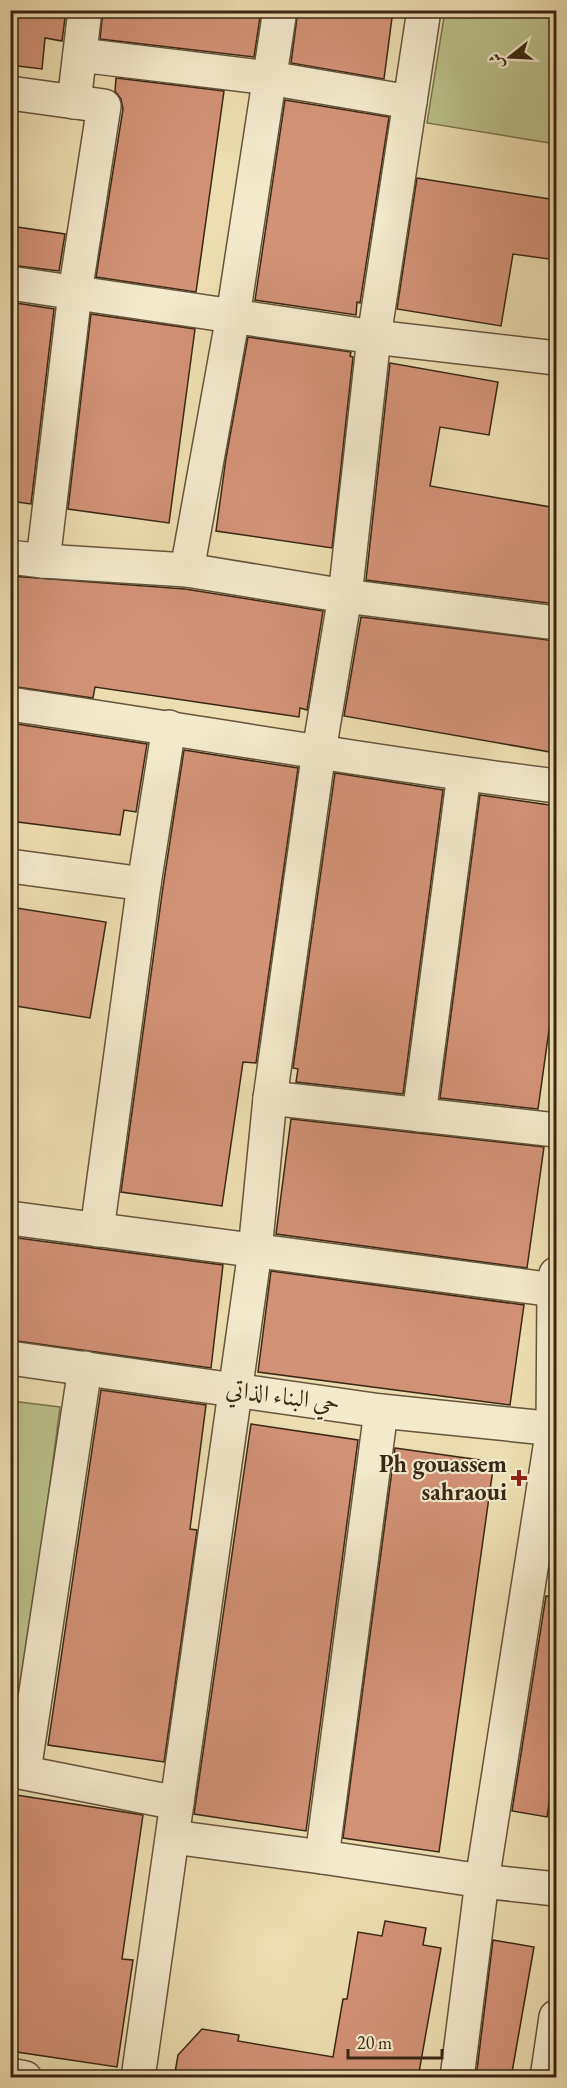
<svg xmlns="http://www.w3.org/2000/svg" width="567" height="2088" viewBox="0 0 567 2088" font-family="'EB Garamond',Amiri,serif">
	<style>
		.green { fill: #bac18a; stroke: #7a744e; stroke-width: 1.5 }
		.building { fill: #d29276; stroke: #3a2713; stroke-width: 1.5 }
		.lines { fill: none; stroke-linecap: round; stroke-linejoin: round }
		.minor-casing { stroke: #66553a; stroke-width: 36 }
		.minor { stroke: #f3eacc; stroke-width: 33 }
		.poi-dot { fill: #8f2418; stroke: #f3eacc; stroke-width: 2 }
		.labels { text-anchor: middle; stroke-width: 4.5; stroke-linejoin: round; paint-order: stroke }
		.street-label { font-size: 24px; fill: #3a2713; stroke: #f3eacc }
		.poi-label { font-size: 24px; font-weight: bold; fill: #3a2713; stroke: #f3eacc; text-anchor: end }
	</style>
	<rect width="100%" height="100%" fill="#ecdeb0"/>
	<filter id="stains"><feTurbulence type="fractalNoise" baseFrequency=".00333" numOctaves="4"/><feColorMatrix values="0 0 0 0 .2 0 0 0 0 .09 0 0 0 0 .02 0 0 0 .5 -.17"/></filter>
	<radialGradient id="worn" r=".72"><stop offset=".6" stop-color="#630" stop-opacity="0"/><stop offset="1" stop-color="#630" stop-opacity=".3"/></radialGradient>
	<!-- green -->
	<g class="green">
		<path d="M 445,11 L 556,11 L 556,144 L 427,123 Z"/>
		<path d="M 11,1401 L 60,1407 L 16,1746 L 11,1746 Z"/>
	</g>
	<!-- building -->
	<g class="building">
		<path d="M 10,10 L 66,10 L 62,41 L 45,38 L 42,69 L 10,65 Z"/>
		<path d="M 103,10 L 261,10 L 254,57 L 100,39 Z"/>
		<path d="M 298,10 L 393,10 L 384,79 L 291,63 Z"/>
		<path d="M 116,78 L 224,91 L 196,292 L 96,277 L 123,109 L 121,99 L 115,91 Z"/>
		<path d="M 285,100 L 389,117 L 360,303 L 357,302 L 356,315 L 255,300 Z"/>
		<path d="M 417,178 L 556,200 L 556,260 L 513,254 L 501,326 L 397,309 Z"/>
		<path d="M 10,226 L 65,234 L 59,271 L 10,265 Z"/>
		<path d="M 10,302 L 54,309 L 31,504 L 10,501 Z"/>
		<path d="M 91,314 L 195,329 L 169,523 L 68,509 Z"/>
		<path d="M 248,337 L 351,352 L 350,356 L 353,357 L 332,548 L 216,531 L 226,458 Z"/>
		<path d="M 390,363 L 498,382 L 489,435 L 440,427 L 430,486 L 556,508 L 556,604 L 366,580 Z"/>
		<path d="M 10,576 L 185,589 L 323,611 L 307,710 L 300,708 L 299,717 L 95,687 L 93,698 L 10,686 Z"/>
		<path d="M 361,617 L 556,641 L 556,753 L 344,716 Z"/>
		<path d="M 10,723 L 147,744 L 136,812 L 124,810 L 120,835 L 10,821 Z"/>
		<path d="M 184,750 L 298,768 L 256,1063 L 243,1062 L 222,1206 L 121,1192 L 163,887 Z"/>
		<path d="M 335,773 L 443,790 L 403,1094 L 296,1082 L 298,1069 L 293,1068 Z"/>
		<path d="M 480,795 L 556,806 L 556,980 L 538,1109 L 440,1098 Z"/>
		<path d="M 10,907 L 106,922 L 90,1018 L 10,1005 Z"/>
		<path d="M 291,1119 L 544,1147 L 527,1268 L 276,1234 Z"/>
		<path d="M 10,1237 L 223,1265 L 211,1368 L 10,1340 Z"/>
		<path d="M 271,1271 L 524,1305 L 510,1405 L 258,1372 Z"/>
		<path d="M 101,1390 L 206,1405 L 190,1529 L 197,1530 L 164,1762 L 48,1745 Z"/>
		<path d="M 251,1424 L 358,1440 L 306,1831 L 194,1814 Z"/>
		<path d="M 395,1448 L 494,1462 L 439,1852 L 343,1838 Z"/>
		<path d="M 546,1596 L 556,1597 L 556,1756 L 547,1817 L 512,1811 Z"/>
		<path d="M 10,1794 L 143,1815 L 122,1959 L 133,1960 L 117,2067 L 10,2051 Z"/>
		<path d="M 385,1921 L 426,1928 L 423,1945 L 441,1948 L 418,2078 L 174,2078 L 178,2055 L 202,2029 L 239,2035 L 238,2041 L 333,2057 L 343,1999 L 347,1999 L 358,1932 L 382,1936 Z"/>
		<path d="M 493,1940 L 534,1947 L 511,2078 L 476,2078 Z"/>
	</g>
	<g class="lines">
		<!-- minor casing -->
		<g class="minor-casing">
			<g id="minor">
				<path d="M 80,55 L 269,78 L 410,102"/>
				<path d="M 10,93 L 104,106 L 75,293 L 43,561"/>
				<path d="M 74,102 L 85,10"/>
				<path d="M 10,283 L 374,337 L 556,358"/>
				<path d="M 10,557 L 43,561 L 187,570 L 345,596 L 556,623"/>
				<path d="M 187,570 L 233,316 L 280,10"/>
				<path d="M 10,704 C 193,731 374,763 556,786"/>
				<path d="M 10,866 L 144,884"/>
				<path d="M 270,1098 L 556,1130"/>
				<path d="M 419,1115 L 464,774"/>
				<path d="M 10,1218 L 554,1290"/>
				<path d="M 97,1230 L 144,884 L 169,727"/>
				<path d="M 10,1358 L 381,1411 L 556,1429"/>
				<path d="M 10,1770 L 177,1803"/>
				<path d="M 24,1771 L 85,1368"/>
				<path d="M 173,1837 L 322,1857 L 482,1881 L 556,1889"/>
				<path d="M 322,1857 L 381,1411"/>
				<path d="M 10,2075 L 25,2078"/>
				<path d="M 138,2078 L 255,1251 L 270,1098 L 319,751 L 345,596 L 374,337 L 424,10"/>
				<path d="M 457,2078 L 482,1881 L 553,1428 L 554,1290 L 556,1274"/>
				<path d="M 547,2078 L 556,2017"/>
			</g>
		</g>
		<!-- minor -->
		<use href="#minor" class="minor"/>
	</g>
	<!-- markers -->
	<path class="poi-dot" d="M516 1469h6v6h6v6h-6v6h-6v-6h-6v-6h6z"/>
	<g class="labels">
		<!-- street labels -->
		<g class="street-label">
			<text transform="translate(283 1396) rotate(8)" y="8">حي البناء الذاتي</text>
		</g>
		<!-- poi labels -->
		<g class="poi-label">
			<text x="507" y="1472">Ph gouassem<tspan x="507" dy="28">sahraoui</tspan></text>
		</g>
	</g>
	<!-- margin -->
	<rect width="567" height="2088" fill="none" stroke="#ecdeb0" stroke-width="36"/>
	<rect x="12" y="12" width="543" height="2064" fill="none" stroke="#3a2713" stroke-width="3"/>
	<rect x="18" y="18" width="531" height="2052" fill="none" stroke="#3a2713" stroke-width="1.5"/>
	<!-- north arrow -->
	<g transform="translate(510 57) rotate(252)" stroke="#f3eacc" stroke-width="4.5" paint-order="stroke">
	<path d="M0-4.5L10 22L0 15L-10 22Z" fill="#3a2713"/>
	<text y="-9" font-size="16" font-weight="bold" text-anchor="middle" fill="#3a2713">ش</text>
	</g>
	<!-- scale -->
	<path d="M348 2049v9h94v-9" fill="none" stroke="#3a2713" stroke-width="3"/>
	<text x="357" y="2049" font-size="18" fill="#3a2713" stroke="#f3eacc" stroke-width="4.5" paint-order="stroke">20 m</text>
	<rect width="100%" height="100%" filter="url(#stains)"/>
	<rect width="100%" height="100%" fill="url(#worn)"/>
</svg>
